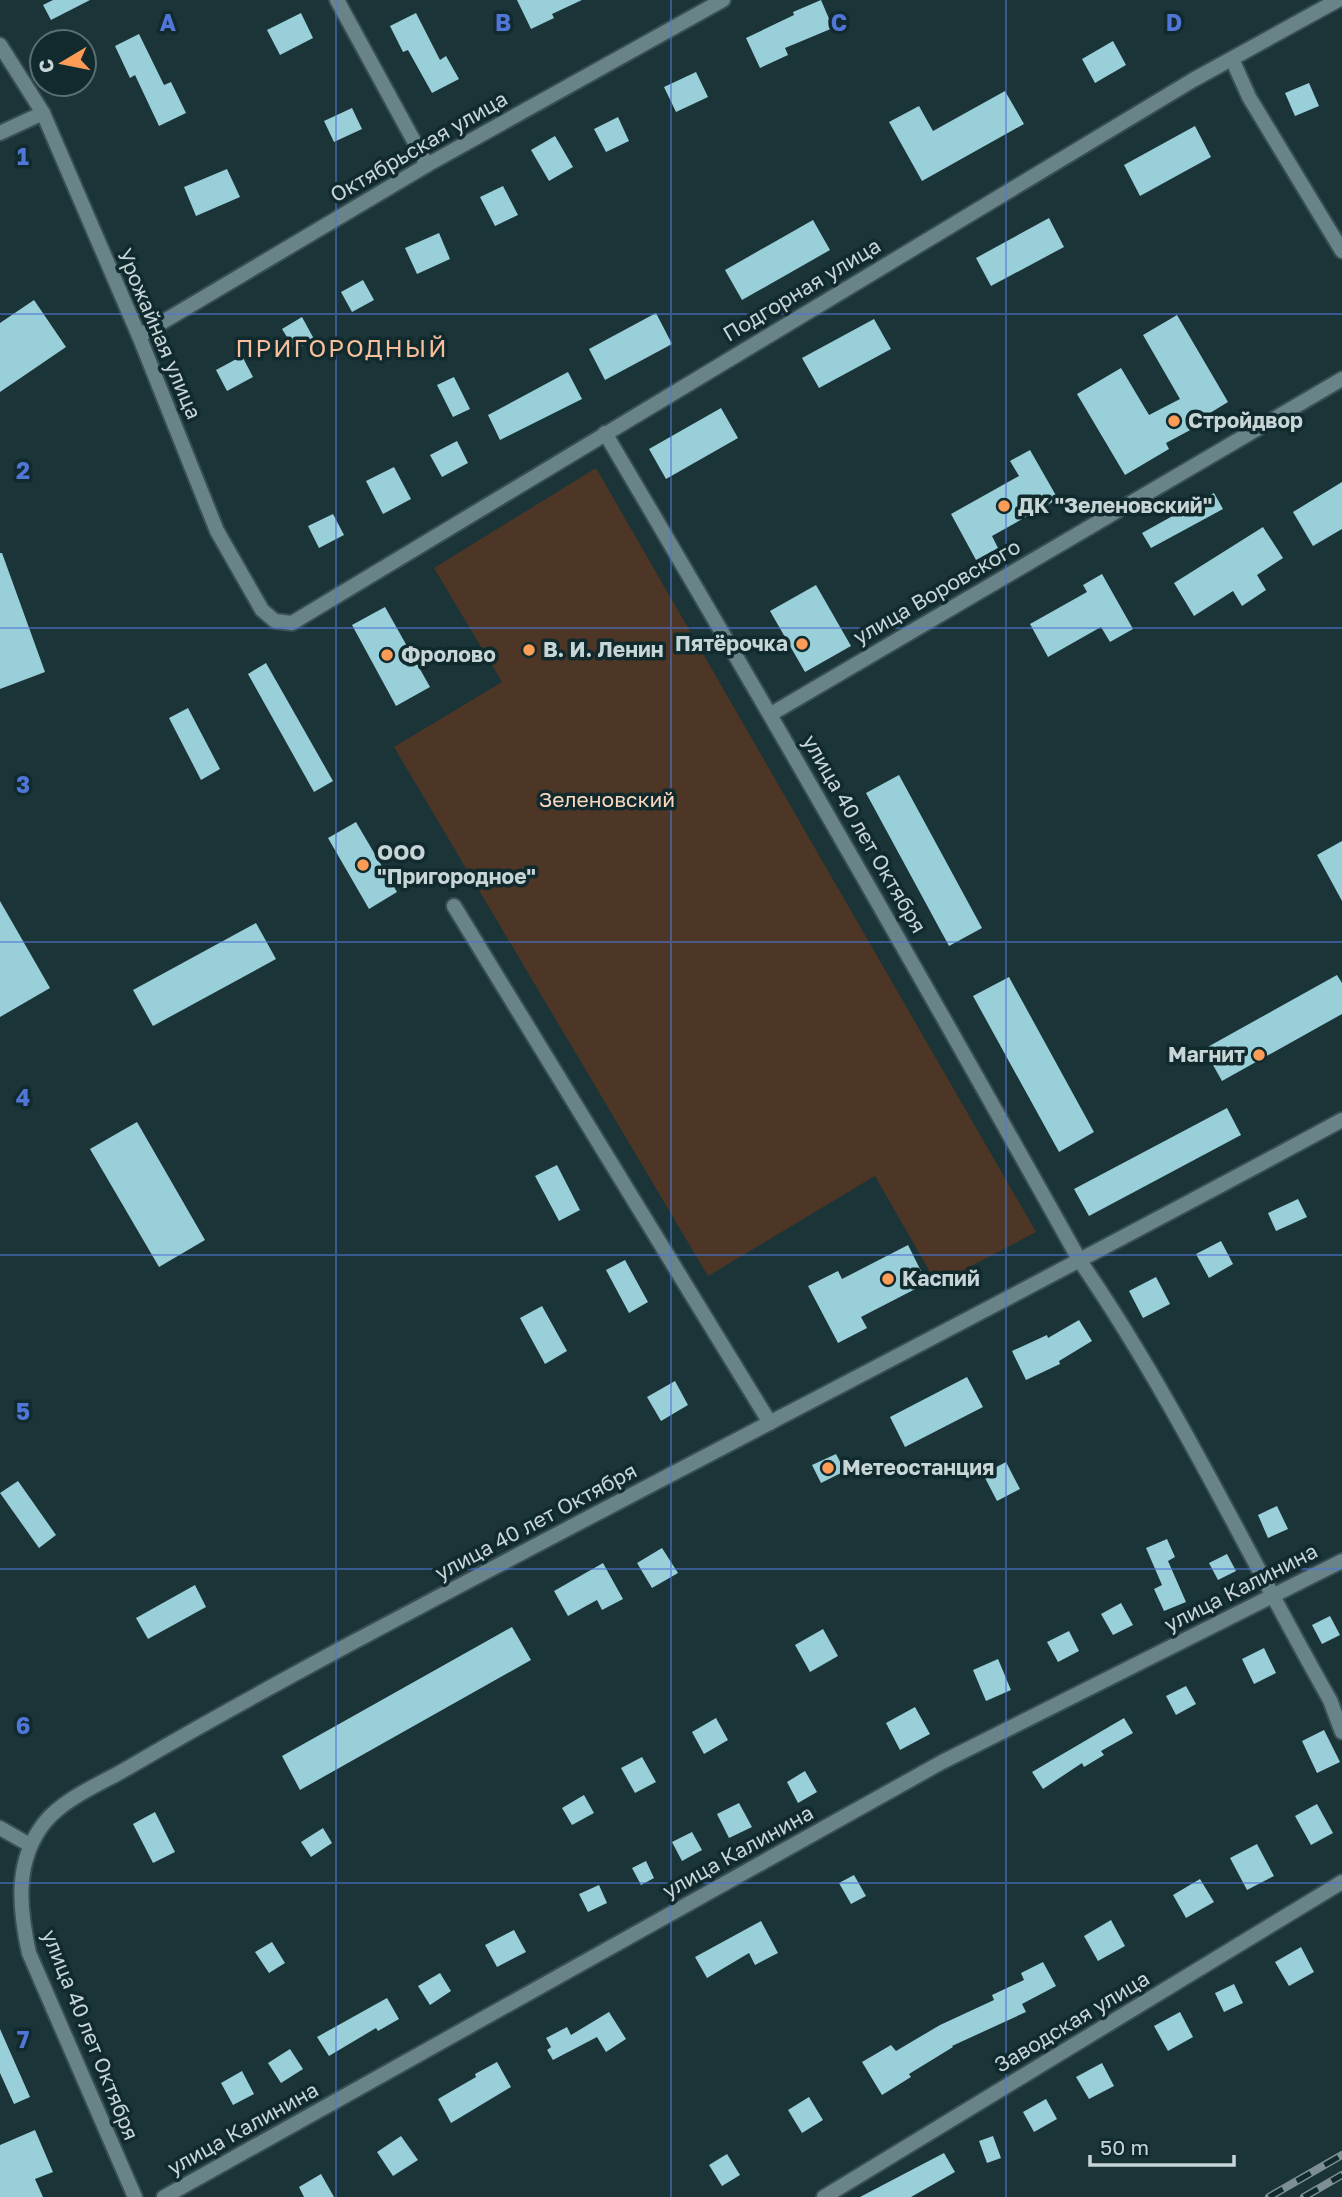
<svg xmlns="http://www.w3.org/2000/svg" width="1342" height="2197" viewBox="0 0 1342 2197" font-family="'Golos Text',sans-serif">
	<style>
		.green { fill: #4d3626 }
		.building { fill: #99cfd9 }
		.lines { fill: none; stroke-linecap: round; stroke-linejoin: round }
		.minor-casing { stroke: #3a4f53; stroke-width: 18 }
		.tertiary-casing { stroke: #3a4f53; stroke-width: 18 }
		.minor { stroke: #698489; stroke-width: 14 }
		.tertiary { stroke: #698489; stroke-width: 14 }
		.rail-casing { stroke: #7d8f92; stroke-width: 8 }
		.rail { stroke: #112a2e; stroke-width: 5; stroke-dasharray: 16; stroke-linecap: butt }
		.grid { fill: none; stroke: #5076d8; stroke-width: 2; stroke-opacity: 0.55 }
		.poi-dot { fill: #fd9c56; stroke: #112a2e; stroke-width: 2.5 }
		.labels { text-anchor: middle; stroke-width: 7; stroke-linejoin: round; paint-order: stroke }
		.street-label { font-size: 21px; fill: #c7d5d7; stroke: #112a2e }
		.poi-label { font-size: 21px; font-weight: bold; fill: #c7d5d7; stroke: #112a2e; text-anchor: start }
		.park-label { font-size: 21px; fill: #fcd7bf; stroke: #112a2e }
		.quarter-label { font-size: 24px; letter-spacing: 2px; fill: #f7bf9b; stroke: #112a2e }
		.grid-label { font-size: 23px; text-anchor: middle; font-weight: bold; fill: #5076d8; stroke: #112a2e; stroke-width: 7; stroke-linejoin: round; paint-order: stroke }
	</style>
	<rect width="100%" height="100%" fill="#1b3438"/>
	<!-- green -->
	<path class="green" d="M 596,468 L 1036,1232 L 937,1284 L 875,1176 L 708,1276 L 394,747 L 502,682 L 434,568 Z"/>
	<!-- building -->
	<g class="building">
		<path d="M 53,0 L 90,0 L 51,20 L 43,5 Z"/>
		<path d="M 517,0 L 582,0 L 552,14 L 554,18 L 531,29 Z"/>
		<path d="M 821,0 L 833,28 L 785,48 L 788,55 L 760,68 L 746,38 L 794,15 L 793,12 Z"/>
		<path d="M 301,13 L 313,38 L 280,55 L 267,30 Z"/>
		<path d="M 416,13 L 440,60 L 446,56 L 459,79 L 432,93 L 408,50 L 403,52 L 390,26 Z"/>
		<path d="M 139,34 L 164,85 L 171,82 L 186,113 L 159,126 L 135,75 L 130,78 L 115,46 Z"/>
		<path d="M 1113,41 L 1126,65 L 1095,83 L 1082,59 Z"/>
		<path d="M 696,72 L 708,97 L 676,112 L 664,87 Z"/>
		<path d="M 1309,83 L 1319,106 L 1295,116 L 1285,93 Z"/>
		<path d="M 1005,91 L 1024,124 L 922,181 L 889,122 L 919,106 L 933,131 Z"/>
		<path d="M 352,108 L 362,129 L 334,142 L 324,121 Z"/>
		<path d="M 618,117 L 629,141 L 606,152 L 594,129 Z"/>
		<path d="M 1195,126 L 1211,157 L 1140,196 L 1124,165 Z"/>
		<path d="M 555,136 L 573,167 L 549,181 L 531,150 Z"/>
		<path d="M 227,169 L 240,197 L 196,216 L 184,187 Z"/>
		<path d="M 503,186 L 518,215 L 495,226 L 480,197 Z"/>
		<path d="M 1049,218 L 1064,247 L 991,286 L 976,258 Z"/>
		<path d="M 813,220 L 830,250 L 742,300 L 725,270 Z"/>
		<path d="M 439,233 L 450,259 L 417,274 L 405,248 Z"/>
		<path d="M 363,280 L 374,300 L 352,312 L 341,292 Z"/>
		<path d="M 34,300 L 66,347 L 0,392 L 0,323 Z"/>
		<path d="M 656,313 L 672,344 L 605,380 L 589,349 Z"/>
		<path d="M 1177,315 L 1228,402 L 1192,424 L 1194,428 L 1166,443 L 1169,449 L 1125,475 L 1077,394 L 1121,368 L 1149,415 L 1180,399 L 1143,335 Z"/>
		<path d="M 302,317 L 314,339 L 295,350 L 282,329 Z"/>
		<path d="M 874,319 L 891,349 L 819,388 L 802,358 Z"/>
		<path d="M 242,356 L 253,377 L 227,391 L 216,370 Z"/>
		<path d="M 568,372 L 582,399 L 500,440 L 488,415 Z"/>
		<path d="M 454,377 L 470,409 L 453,417 L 437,385 Z"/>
		<path d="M 721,408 L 738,438 L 666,479 L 649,449 Z"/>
		<path d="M 457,441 L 468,463 L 442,477 L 430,455 Z"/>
		<path d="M 1030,450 L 1058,499 L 992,536 L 998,548 L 976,560 L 951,514 L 1019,476 L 1010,461 Z"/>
		<path d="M 394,467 L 411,499 L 383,514 L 366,481 Z"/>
		<path d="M 1342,482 L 1342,529 L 1313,546 L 1293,512 Z"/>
		<path d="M 1214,493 L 1223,509 L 1151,548 L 1142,533 Z"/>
		<path d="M 333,514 L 344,535 L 319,548 L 308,526 Z"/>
		<path d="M 1263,527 L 1283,558 L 1257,575 L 1266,590 L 1242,606 L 1233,591 L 1194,616 L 1174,583 Z"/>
		<path d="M 0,553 L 2,553 L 45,672 L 0,689 Z"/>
		<path d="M 1102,574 L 1133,629 L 1110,642 L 1101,627 L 1048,657 L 1030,624 L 1087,592 L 1083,585 Z"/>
		<path d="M 816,585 L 851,646 L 805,672 L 770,611 Z"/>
		<path d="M 385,607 L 430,687 L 396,706 L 352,625 Z"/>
		<path d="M 266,663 L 333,781 L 314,792 L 248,674 Z"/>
		<path d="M 188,708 L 220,769 L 201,780 L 169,718 Z"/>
		<path d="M 899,775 L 982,928 L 949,946 L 866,793 Z"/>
		<path d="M 356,822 L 397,892 L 369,909 L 328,838 Z"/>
		<path d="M 1342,841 L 1342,901 L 1317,855 Z"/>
		<path d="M 0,901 L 50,988 L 0,1017 Z"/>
		<path d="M 256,923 L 276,959 L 153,1026 L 133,990 Z"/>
		<path d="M 1337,975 L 1342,983 L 1342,1014 L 1222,1081 L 1204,1049 Z"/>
		<path d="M 1009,977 L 1094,1132 L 1059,1152 L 973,996 Z"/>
		<path d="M 1227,1108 L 1241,1135 L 1089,1216 L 1074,1189 Z"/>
		<path d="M 137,1122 L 205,1240 L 159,1267 L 90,1149 Z"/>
		<path d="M 557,1165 L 580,1210 L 559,1221 L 535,1176 Z"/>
		<path d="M 1298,1199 L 1307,1217 L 1276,1231 L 1268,1213 Z"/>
		<path d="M 1221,1241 L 1233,1264 L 1209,1278 L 1196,1254 Z"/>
		<path d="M 908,1245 L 927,1283 L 861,1317 L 867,1328 L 838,1343 L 808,1286 L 838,1271 L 842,1279 Z"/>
		<path d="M 625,1260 L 648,1302 L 629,1313 L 606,1270 Z"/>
		<path d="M 1156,1277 L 1170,1304 L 1143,1318 L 1129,1291 Z"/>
		<path d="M 542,1306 L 567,1351 L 545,1364 L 520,1318 Z"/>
		<path d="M 1079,1320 L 1092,1341 L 1059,1361 L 1060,1364 L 1026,1380 L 1012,1351 L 1047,1335 L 1048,1338 Z"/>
		<path d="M 967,1377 L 983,1407 L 905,1447 L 890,1417 Z"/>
		<path d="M 675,1381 L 688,1405 L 661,1421 L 647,1397 Z"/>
		<path d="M 836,1454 L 845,1471 L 821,1483 L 812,1465 Z"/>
		<path d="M 1006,1462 L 1020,1489 L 997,1501 L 983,1474 Z"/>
		<path d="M 18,1481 L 56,1535 L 39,1548 L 0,1493 Z"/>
		<path d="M 1277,1506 L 1288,1529 L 1268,1538 L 1258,1515 Z"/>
		<path d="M 1167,1539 L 1175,1557 L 1168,1561 L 1186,1602 L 1164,1611 L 1154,1589 L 1162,1585 L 1146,1548 Z"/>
		<path d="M 662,1548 L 678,1573 L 652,1588 L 637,1563 Z"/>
		<path d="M 1227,1554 L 1236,1571 L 1218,1580 L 1209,1563 Z"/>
		<path d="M 603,1563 L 623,1599 L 602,1610 L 597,1600 L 568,1616 L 554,1591 Z"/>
		<path d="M 195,1585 L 206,1607 L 148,1639 L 136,1618 Z"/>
		<path d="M 1121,1603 L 1133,1625 L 1113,1635 L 1101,1614 Z"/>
		<path d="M 1330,1616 L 1340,1635 L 1322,1644 L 1312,1625 Z"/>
		<path d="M 512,1627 L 531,1660 L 300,1790 L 282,1756 Z"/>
		<path d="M 823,1629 L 838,1656 L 810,1672 L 795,1645 Z"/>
		<path d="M 1069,1631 L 1079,1651 L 1058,1662 L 1047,1642 Z"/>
		<path d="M 1264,1648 L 1276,1673 L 1254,1684 L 1242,1659 Z"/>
		<path d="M 998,1659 L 1011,1690 L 986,1701 L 973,1670 Z"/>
		<path d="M 1186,1686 L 1196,1704 L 1176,1715 L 1166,1696 Z"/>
		<path d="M 915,1707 L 930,1734 L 900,1750 L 886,1723 Z"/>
		<path d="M 716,1718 L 728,1740 L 704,1754 L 692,1732 Z"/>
		<path d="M 1124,1718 L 1133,1733 L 1101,1751 L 1104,1755 L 1084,1767 L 1082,1763 L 1043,1789 L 1032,1772 Z"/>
		<path d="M 1324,1730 L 1340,1762 L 1317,1773 L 1302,1741 Z"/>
		<path d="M 642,1757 L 656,1782 L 635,1793 L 621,1768 Z"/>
		<path d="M 805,1771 L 817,1792 L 798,1803 L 787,1782 Z"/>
		<path d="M 584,1795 L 594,1813 L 572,1825 L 562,1808 Z"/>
		<path d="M 739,1803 L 752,1827 L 729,1838 L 717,1814 Z"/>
		<path d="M 1317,1804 L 1333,1833 L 1311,1845 L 1295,1816 Z"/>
		<path d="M 155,1812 L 175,1852 L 153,1863 L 133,1824 Z"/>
		<path d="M 323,1828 L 332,1843 L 311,1857 L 301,1842 Z"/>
		<path d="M 692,1832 L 702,1850 L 682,1861 L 672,1842 Z"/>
		<path d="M 1257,1844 L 1274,1876 L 1247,1890 L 1230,1858 Z"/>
		<path d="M 646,1861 L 654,1878 L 641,1885 L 632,1868 Z"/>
		<path d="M 854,1875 L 866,1896 L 851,1904 L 839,1883 Z"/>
		<path d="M 1200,1879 L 1214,1902 L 1186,1918 L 1173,1895 Z"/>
		<path d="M 599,1885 L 607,1903 L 588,1912 L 579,1894 Z"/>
		<path d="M 1111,1920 L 1125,1946 L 1098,1961 L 1084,1936 Z"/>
		<path d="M 761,1921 L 778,1953 L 755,1965 L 749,1953 L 707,1978 L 695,1957 Z"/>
		<path d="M 514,1930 L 526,1952 L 497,1967 L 485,1945 Z"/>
		<path d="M 272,1942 L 285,1963 L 269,1973 L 255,1952 Z"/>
		<path d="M 1301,1947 L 1314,1972 L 1289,1986 L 1275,1962 Z"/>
		<path d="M 1043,1962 L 1056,1986 L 1022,2004 L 1026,2012 L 952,2046 L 953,2047 L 909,2074 L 911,2077 L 882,2095 L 862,2062 L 891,2045 L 896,2051 L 940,2025 L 994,2000 L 992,1995 L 1024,1980 L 1021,1973 Z"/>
		<path d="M 440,1973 L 451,1991 L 430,2005 L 418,1986 Z"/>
		<path d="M 1234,1984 L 1243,2003 L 1224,2012 L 1215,1993 Z"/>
		<path d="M 387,1998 L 399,2019 L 378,2031 L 376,2028 L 329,2056 L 317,2037 Z"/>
		<path d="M 609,2012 L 626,2039 L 606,2052 L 597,2037 L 553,2060 L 547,2050 L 551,2047 L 546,2038 L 567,2027 L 571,2035 Z"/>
		<path d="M 1180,2012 L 1193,2037 L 1168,2051 L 1154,2026 Z"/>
		<path d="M 0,2029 L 30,2097 L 14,2104 L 0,2073 Z"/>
		<path d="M 290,2049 L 303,2069 L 281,2083 L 268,2063 Z"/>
		<path d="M 497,2062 L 511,2087 L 451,2123 L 438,2099 L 476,2077 L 475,2074 Z"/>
		<path d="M 1102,2063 L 1114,2086 L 1089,2099 L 1076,2077 Z"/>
		<path d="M 242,2071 L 254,2094 L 233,2105 L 221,2083 Z"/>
		<path d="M 809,2097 L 823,2120 L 802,2133 L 788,2110 Z"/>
		<path d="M 1046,2099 L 1057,2119 L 1034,2132 L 1023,2112 Z"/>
		<path d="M 35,2130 L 53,2172 L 35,2179 L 43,2197 L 0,2197 L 0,2145 Z"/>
		<path d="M 401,2136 L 418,2160 L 393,2176 L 377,2152 Z"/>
		<path d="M 993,2136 L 1001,2158 L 987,2163 L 979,2141 Z"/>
		<path d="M 944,2153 L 955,2172 L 911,2197 L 860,2197 Z"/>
		<path d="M 727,2154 L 740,2175 L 722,2186 L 709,2165 Z"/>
		<path d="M 321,2174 L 334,2197 L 304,2197 L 299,2187 Z"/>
	</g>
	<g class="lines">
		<!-- minor casing -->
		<g class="minor-casing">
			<g id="minor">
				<path d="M 337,0 L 427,165"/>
				<path d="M 1232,59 L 1249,97 L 1342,251"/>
				<path d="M 139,336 L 427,165 L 723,0"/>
				<path d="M 771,714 L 1342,379"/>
				<path d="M 454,906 L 770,1423"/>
				<path d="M 1080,1261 C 1175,1399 1247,1554 1330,1700 L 1342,1732"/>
				<path d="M 0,1828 L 30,1845"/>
				<path d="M 164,2197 L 942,1762 L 1342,1561"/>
				<path d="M 824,2197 L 1342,1882"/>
			</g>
		</g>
		<!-- tertiary casing -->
		<g class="tertiary-casing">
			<g id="tertiary">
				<path d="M 0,45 L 43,113 L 139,336 L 217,531 L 262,610 L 275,621 L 292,623 L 1193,80 L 1338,0"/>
				<path d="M 0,133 L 43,113"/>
				<path d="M 605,433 C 767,707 925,983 1080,1261"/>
				<path d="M 135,2197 L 29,1953 C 19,1908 14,1861 45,1822 C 65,1798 100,1784 126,1769 C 199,1726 272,1686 346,1646 C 677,1469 1012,1299 1342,1120"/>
			</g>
		</g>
		<!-- minor -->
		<use href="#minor" class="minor"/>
		<!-- tertiary -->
		<use href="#tertiary" class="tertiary"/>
		<!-- rail casing -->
		<g class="rail-casing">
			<g id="rail">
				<path d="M 1269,2197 L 1342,2155"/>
				<path d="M 1304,2197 L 1342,2175"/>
			</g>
		</g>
		<!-- rail -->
		<use href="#rail" class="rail"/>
	</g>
	<!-- grid -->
	<path class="grid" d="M 336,0 L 336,2197M 671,0 L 671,2197M 1006,0 L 1006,2197M 0,314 L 1342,314M 0,628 L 1342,628M 0,942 L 1342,942M 0,1255 L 1342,1255M 0,1569 L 1342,1569M 0,1883 L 1342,1883"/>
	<!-- markers -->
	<g class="poi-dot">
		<circle cx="1174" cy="421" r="7"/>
		<circle cx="1004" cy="506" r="7"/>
		<circle cx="802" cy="644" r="7"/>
		<circle cx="529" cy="650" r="7"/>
		<circle cx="387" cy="655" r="7"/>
		<circle cx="363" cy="865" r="7"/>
		<circle cx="1259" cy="1055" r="7"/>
		<circle cx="888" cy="1279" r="7"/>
		<circle cx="828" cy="1468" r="7"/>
	</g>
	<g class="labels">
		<!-- street labels -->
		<g class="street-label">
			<text transform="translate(419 147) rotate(-30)" y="7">Октябрьская улица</text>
			<text transform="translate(802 290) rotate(-31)" y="7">Подгорная улица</text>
			<text transform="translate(159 334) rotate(67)" y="7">Урожайная улица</text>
			<text transform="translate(937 592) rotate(-30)" y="7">улица Воровского</text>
			<text transform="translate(864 834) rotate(60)" y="7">улица 40 лет Октября</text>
			<text transform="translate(536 1522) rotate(-28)" y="7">улица 40 лет Октября</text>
			<text transform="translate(1241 1588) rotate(-27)" y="7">улица Калинина</text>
			<text transform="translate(738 1852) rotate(-29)" y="7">улица Калинина</text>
			<text transform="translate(1072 2022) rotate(-31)" y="7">Заводская улица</text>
			<text transform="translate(90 2035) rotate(68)" y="7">улица 40 лет Октября</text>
			<text transform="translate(243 2129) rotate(-29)" y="7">улица Калинина</text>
		</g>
		<!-- poi labels -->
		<g class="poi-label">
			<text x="1188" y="428">Стройдвор</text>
			<text x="1018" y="513">ДК "Зеленовский"</text>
			<text x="788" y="651" text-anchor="end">Пятёрочка</text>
			<text x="543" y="657">В. И. Ленин</text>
			<text x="401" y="662">Фролово</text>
			<text x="377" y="860">ООО<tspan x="377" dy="24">"Пригородное"</tspan></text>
			<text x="1245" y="1062" text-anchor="end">Магнит</text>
			<text x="902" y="1286">Каспий</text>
			<text x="842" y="1475">Метеостанция</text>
		</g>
		<!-- park labels -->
		<g class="park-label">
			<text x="607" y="807">Зеленовский</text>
		</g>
		<!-- quarter labels -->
		<g class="quarter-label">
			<text x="342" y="357">ПРИГОРОДНЫЙ</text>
		</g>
	</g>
	<g class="grid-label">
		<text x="168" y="31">A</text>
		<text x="503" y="31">B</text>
		<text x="839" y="31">C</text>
		<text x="1174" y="31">D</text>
		<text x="23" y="165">1</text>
		<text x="23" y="479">2</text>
		<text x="23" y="793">3</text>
		<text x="23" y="1106">4</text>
		<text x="23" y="1420">5</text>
		<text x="23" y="1734">6</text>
		<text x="23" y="2048">7</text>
	</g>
	<!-- north arrow -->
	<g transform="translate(63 63) rotate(260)"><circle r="33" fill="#112a2e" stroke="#5a6e72" stroke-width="2"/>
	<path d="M0-5L12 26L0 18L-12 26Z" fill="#fd9c56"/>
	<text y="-10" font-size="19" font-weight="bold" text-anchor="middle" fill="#c7d5d7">С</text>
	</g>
	<!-- scale -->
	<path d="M1090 2155v10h144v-10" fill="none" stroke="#c7d5d7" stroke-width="3.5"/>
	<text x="1100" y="2155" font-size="21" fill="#c7d5d7" stroke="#112a2e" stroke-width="5" paint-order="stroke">50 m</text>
</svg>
